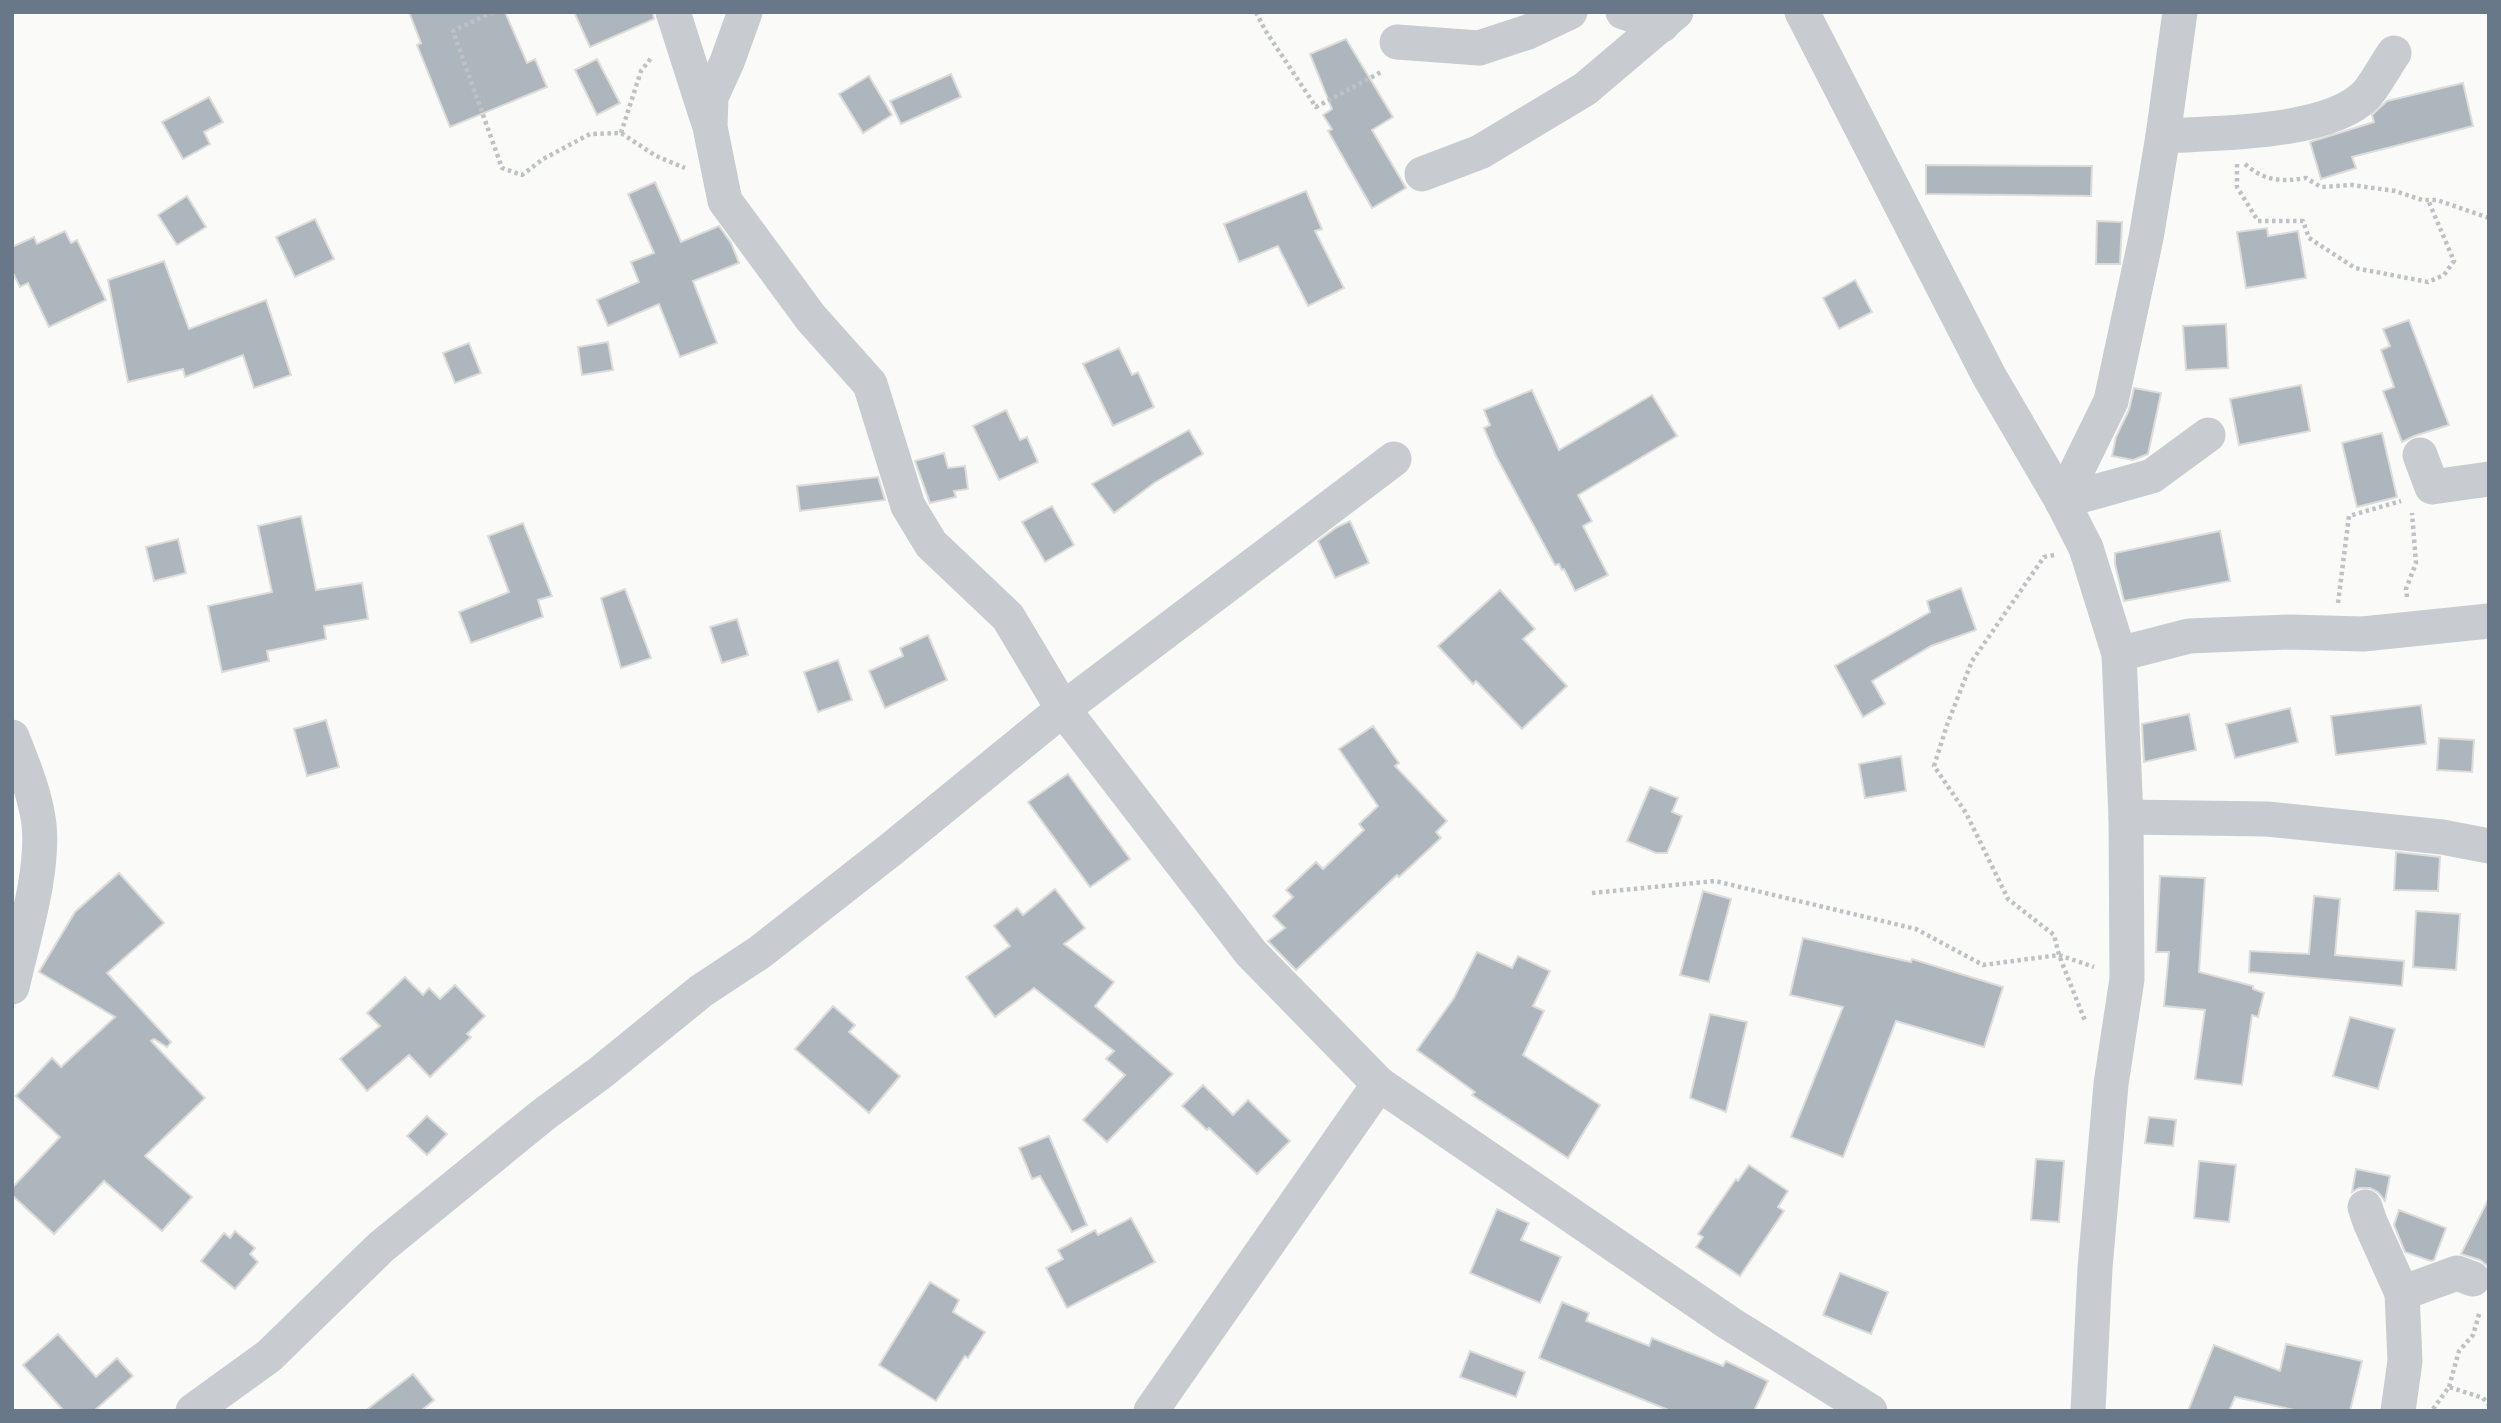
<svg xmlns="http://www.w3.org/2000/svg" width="2501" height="1423" viewBox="0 0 2501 1423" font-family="Montserrat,sans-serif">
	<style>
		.building { fill: #aeb6bd; stroke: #dcdcda; stroke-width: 2 }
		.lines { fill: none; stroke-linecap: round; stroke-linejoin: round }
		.path { stroke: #bfc2c5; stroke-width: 4.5; stroke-dasharray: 3.5 3.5; stroke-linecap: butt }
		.street { stroke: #c8cbcf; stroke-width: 35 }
	</style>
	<rect width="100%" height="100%" fill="#fafaf8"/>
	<!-- building -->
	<g class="building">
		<path d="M 409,12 L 505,12 L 527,63 L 535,59 L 547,87 L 450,127 L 417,45 L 421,43 Z"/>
		<path d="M 574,12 L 653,12 L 654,19 L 590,47 Z"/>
		<path d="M 1346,39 L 1393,117 L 1372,130 L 1406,188 L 1372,208 L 1328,131 L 1332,129 L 1323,115 L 1332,109 L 1310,54 Z"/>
		<path d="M 597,59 L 620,103 L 597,115 L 575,70 Z"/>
		<path d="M 951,74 L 961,97 L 901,124 L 890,101 Z"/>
		<path d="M 869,76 L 892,115 L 863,133 L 839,94 Z"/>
		<path d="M 2463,83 L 2473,126 L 2352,157 L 2356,168 L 2321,179 L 2310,142 L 2374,122 L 2372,115 L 2387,101 Z"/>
		<path d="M 209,97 L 223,122 L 204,132 L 210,144 L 183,159 L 162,122 Z"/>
		<path d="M 1926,165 L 2092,166 L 2091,196 L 1926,194 Z"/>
		<path d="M 655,182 L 681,242 L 719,226 L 731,243 L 739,263 L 693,281 L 717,343 L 680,357 L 659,304 L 608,326 L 597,300 L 639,282 L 631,262 L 654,253 L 628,194 Z"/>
		<path d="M 1306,191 L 1322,229 L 1315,231 L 1344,288 L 1308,306 L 1278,246 L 1239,262 L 1224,224 Z"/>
		<path d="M 187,196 L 206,227 L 177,245 L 158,215 Z"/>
		<path d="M 315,219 L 334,259 L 295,277 L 276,237 Z"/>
		<path d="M 2097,221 L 2122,222 L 2120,264 L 2096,264 Z"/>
		<path d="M 2267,228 L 2268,236 L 2298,231 L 2306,278 L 2246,288 L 2237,232 Z"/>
		<path d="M 65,231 L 71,243 L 77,240 L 106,300 L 49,327 L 28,283 L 20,287 L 12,271 L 12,247 L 34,237 L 37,244 Z"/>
		<path d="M 164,261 L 189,329 L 266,300 L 291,375 L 254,388 L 243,355 L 185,377 L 183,369 L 128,382 L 108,280 Z"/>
		<path d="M 1855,280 L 1872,312 L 1839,329 L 1823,298 Z"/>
		<path d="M 2409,320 L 2449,425 L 2414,436 L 2402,442 L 2383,391 L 2394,387 L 2381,350 L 2390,346 L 2383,329 Z"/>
		<path d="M 2226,324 L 2228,368 L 2186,370 L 2183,326 Z"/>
		<path d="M 608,342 L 613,370 L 582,375 L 578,347 Z"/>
		<path d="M 469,343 L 481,373 L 455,383 L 443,353 Z"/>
		<path d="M 1119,348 L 1132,375 L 1138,372 L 1154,407 L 1113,426 L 1083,364 Z"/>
		<path d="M 2301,385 L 2310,431 L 2239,445 L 2230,399 Z"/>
		<path d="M 2134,388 L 2161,393 L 2148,454 L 2133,460 L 2112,456 L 2116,437 L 2129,410 Z"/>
		<path d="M 1532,390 L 1559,450 L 1652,395 L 1677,436 L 1578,495 L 1592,521 L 1583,526 L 1608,575 L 1575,591 L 1564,569 L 1562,570 L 1559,564 L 1555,565 L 1496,456 L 1484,428 L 1490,425 L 1484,410 Z"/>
		<path d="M 1006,410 L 1020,440 L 1027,437 L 1038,462 L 999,480 L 973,426 Z"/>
		<path d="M 1189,430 L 1203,454 L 1154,483 L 1114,513 L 1092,484 Z"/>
		<path d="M 2382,433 L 2397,497 L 2357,507 L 2342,443 Z"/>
		<path d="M 944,453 L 948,468 L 965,466 L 968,489 L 954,491 L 956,497 L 930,503 L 915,461 Z"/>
		<path d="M 878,477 L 885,500 L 800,511 L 797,486 Z"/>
		<path d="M 1052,506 L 1074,545 L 1045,562 L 1022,522 Z"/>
		<path d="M 301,516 L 316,590 L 362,583 L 368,619 L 324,626 L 326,639 L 267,651 L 269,661 L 222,672 L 208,606 L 272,592 L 258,526 Z"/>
		<path d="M 1350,521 L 1369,563 L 1335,578 L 1318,541 L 1337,527 Z"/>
		<path d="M 523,523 L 552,596 L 538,600 L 543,617 L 471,643 L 459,612 L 509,592 L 488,536 Z"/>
		<path d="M 2220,531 L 2230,581 L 2124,601 L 2115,564 L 2115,553 Z"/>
		<path d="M 178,539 L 186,573 L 154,581 L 146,547 Z"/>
		<path d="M 1961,588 L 1976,630 L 1931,646 L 1872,681 L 1885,704 L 1863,717 L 1835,666 L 1930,612 L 1927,601 Z"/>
		<path d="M 625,589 L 651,658 L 621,668 L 601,598 Z"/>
		<path d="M 1500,590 L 1535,629 L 1523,639 L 1567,686 L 1522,729 L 1476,681 L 1473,684 L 1438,646 Z"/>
		<path d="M 737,619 L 748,655 L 722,663 L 710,627 Z"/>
		<path d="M 928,635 L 947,680 L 885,708 L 869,671 L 903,656 L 900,648 Z"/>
		<path d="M 838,660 L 852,700 L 818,712 L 804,672 Z"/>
		<path d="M 2421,705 L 2426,744 L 2336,755 L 2331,716 Z"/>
		<path d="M 2290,708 L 2298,742 L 2235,758 L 2226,724 Z"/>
		<path d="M 2189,714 L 2196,750 L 2144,762 L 2142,724 Z"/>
		<path d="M 326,720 L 339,767 L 307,776 L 294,729 Z"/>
		<path d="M 1373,726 L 1399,763 L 1395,766 L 1447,821 L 1436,832 L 1441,838 L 1399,877 L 1397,875 L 1296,970 L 1268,941 L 1285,928 L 1273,916 L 1293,897 L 1286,890 L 1316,862 L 1323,869 L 1364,830 L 1359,824 L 1378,806 L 1339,749 Z"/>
		<path d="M 2439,738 L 2474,740 L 2472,772 L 2437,770 Z"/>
		<path d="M 1901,756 L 1906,791 L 1865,798 L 1859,764 Z"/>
		<path d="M 1068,774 L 1130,859 L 1090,887 L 1028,802 Z"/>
		<path d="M 1650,787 L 1678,798 L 1672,812 L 1682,816 L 1667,853 L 1656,853 L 1627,841 Z"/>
		<path d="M 2396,852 L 2440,857 L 2438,891 L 2394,890 Z"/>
		<path d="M 119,873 L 164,923 L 107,973 L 171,1042 L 167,1047 L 154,1039 L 151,1041 L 205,1098 L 145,1156 L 192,1197 L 162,1231 L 104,1181 L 54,1234 L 12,1195 L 12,1188 L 60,1137 L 16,1096 L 52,1058 L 61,1067 L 115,1017 L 39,972 L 75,912 Z"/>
		<path d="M 2160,876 L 2205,878 L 2199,972 L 2253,986 L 2253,989 L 2264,993 L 2258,1017 L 2252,1015 L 2242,1085 L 2195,1079 L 2205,1010 L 2164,1006 L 2169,952 L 2156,952 Z"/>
		<path d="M 1055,889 L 1085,928 L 1064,944 L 1114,982 L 1095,1006 L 1173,1074 L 1107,1142 L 1083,1120 L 1125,1075 L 1106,1059 L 1114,1051 L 1034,988 L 995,1017 L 966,977 L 1010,946 L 994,926 L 1017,908 L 1023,915 Z"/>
		<path d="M 1703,891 L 1731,899 L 1709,982 L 1680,975 Z"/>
		<path d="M 2314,896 L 2340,899 L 2335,955 L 2404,961 L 2402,986 L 2249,972 L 2250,951 L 2309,954 Z"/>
		<path d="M 2416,911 L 2460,914 L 2456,970 L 2413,967 Z"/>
		<path d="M 1803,938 L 1911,962 L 1912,959 L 2003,987 L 1984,1047 L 1896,1021 L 1843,1157 L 1791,1137 L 1843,1007 L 1790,995 Z"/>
		<path d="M 1477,952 L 1512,968 L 1518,956 L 1550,971 L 1533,1006 L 1544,1011 L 1523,1055 L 1600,1105 L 1568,1158 L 1472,1095 L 1475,1092 L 1417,1050 L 1454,998 Z"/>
		<path d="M 405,977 L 423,995 L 429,988 L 440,999 L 455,985 L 485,1016 L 467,1034 L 471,1037 L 430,1077 L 409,1055 L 367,1091 L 340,1059 L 380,1026 L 367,1013 Z"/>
		<path d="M 833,1006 L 855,1025 L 849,1032 L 900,1076 L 869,1113 L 795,1049 Z"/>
		<path d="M 1710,1014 L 1747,1022 L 1726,1112 L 1690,1098 Z"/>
		<path d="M 2350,1017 L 2395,1029 L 2378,1089 L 2333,1076 Z"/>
		<path d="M 1203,1085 L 1233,1115 L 1248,1100 L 1290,1141 L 1257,1174 L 1209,1128 L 1207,1130 L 1182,1106 Z"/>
		<path d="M 427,1116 L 447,1134 L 427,1155 L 407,1136 Z"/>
		<path d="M 2149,1117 L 2176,1120 L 2173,1146 L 2145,1143 Z"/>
		<path d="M 1049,1136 L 1087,1225 L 1072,1232 L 1040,1176 L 1032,1179 L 1019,1148 Z"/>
		<path d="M 2036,1159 L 2064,1161 L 2059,1222 L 2031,1220 Z"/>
		<path d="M 2199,1161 L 2236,1165 L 2229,1222 L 2194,1218 Z"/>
		<path d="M 1749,1165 L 1788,1191 L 1778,1207 L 1784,1211 L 1740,1276 L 1696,1247 L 1703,1237 L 1698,1234 L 1736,1179 L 1738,1181 Z"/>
		<path d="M 2356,1169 L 2390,1176 L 2385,1201 L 2378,1192 L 2370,1188 L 2359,1188 L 2352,1192 Z"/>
		<path d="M 2489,1198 L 2489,1267 L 2480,1260 L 2461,1254 Z"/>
		<path d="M 1497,1209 L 1529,1223 L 1521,1240 L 1561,1257 L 1540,1303 L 1470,1273 Z"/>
		<path d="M 2399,1210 L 2446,1228 L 2434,1260 L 2431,1261 L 2405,1252 L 2394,1225 Z"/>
		<path d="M 1131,1218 L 1155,1262 L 1067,1308 L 1046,1268 L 1063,1259 L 1058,1250 L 1095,1230 L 1098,1235 Z"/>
		<path d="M 235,1231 L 255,1248 L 250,1254 L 258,1262 L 235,1289 L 201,1261 L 224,1233 L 230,1238 Z"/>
		<path d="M 1840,1273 L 1888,1292 L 1871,1334 L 1823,1315 Z"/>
		<path d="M 930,1282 L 959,1300 L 953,1312 L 985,1332 L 968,1358 L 965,1356 L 936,1401 L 879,1365 Z"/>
		<path d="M 1562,1302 L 1589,1313 L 1586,1321 L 1649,1346 L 1652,1338 L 1723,1366 L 1726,1361 L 1768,1381 L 1754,1411 L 1671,1411 L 1539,1358 Z"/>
		<path d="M 58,1334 L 96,1377 L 117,1358 L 133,1376 L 94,1411 L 64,1411 L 23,1365 Z"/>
		<path d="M 2286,1344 L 2362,1361 L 2350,1411 L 2299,1411 L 2235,1397 L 2229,1411 L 2188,1411 L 2214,1345 L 2280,1371 Z"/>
		<path d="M 1470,1351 L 1525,1372 L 1516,1397 L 1460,1377 Z"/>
		<path d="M 413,1374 L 434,1400 L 421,1411 L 365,1411 Z"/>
	</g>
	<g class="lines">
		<!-- path -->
		<g class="path">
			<path d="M 493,12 L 453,31 L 502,168 L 522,175 L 543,159 L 590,134 L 621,133 L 656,156 L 685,168"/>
			<path d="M 1256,12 L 1265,30 L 1316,107 L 1383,71"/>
			<path d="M 621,133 L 641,71 L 652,57"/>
			<path d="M 2237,164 L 2237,187 L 2258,221 L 2303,221 L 2309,238 L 2355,268 L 2428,282 L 2444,275 L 2454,261 L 2428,200"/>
			<path d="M 2245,164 C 2264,181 2282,182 2306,178 L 2321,187 L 2352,185 L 2395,191 L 2422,200 L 2437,200 L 2489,218"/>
			<path d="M 2054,555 L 2044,557 L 1972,661 L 1947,725 L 1934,766 L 1966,813 L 2008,899 L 2054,935 L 2059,955 L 2085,1021"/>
			<path d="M 2407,597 L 2406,589 L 2416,563 L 2412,513"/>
			<path d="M 2338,603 L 2349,516 L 2401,501"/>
			<path d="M 1592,893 L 1715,881 L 1916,929 L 1983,965 L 2059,955 L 2094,967"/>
			<path d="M 2449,1387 L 2459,1351 L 2473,1335 L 2480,1311"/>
			<path d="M 2433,1409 L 2449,1387 L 2483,1398 L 2489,1405"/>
		</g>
		<!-- street -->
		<g class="street">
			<path d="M 673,12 L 708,121"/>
			<path d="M 745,12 L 727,62 L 711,97 L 710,127 L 725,201 L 811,318 L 870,384 L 908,506 L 931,544 L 1008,617 L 1063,709 L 1251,953 L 1379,1084"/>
			<path d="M 1623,12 L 1662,25"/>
			<path d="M 1802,12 L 1989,376 L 2062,501 L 2086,548 L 2119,654 L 2126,817 L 2127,979 L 2111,1084 L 2095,1268 L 2088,1411"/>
			<path d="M 1397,42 L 1479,48 L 1528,32 L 1570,12"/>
			<path d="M 2163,136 C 2216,133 2330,134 2367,94 C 2377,82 2385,66 2394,53"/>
			<path d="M 1422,174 L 1480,152 L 1585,89 L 1676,12"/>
			<path d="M 2420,455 L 2432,487 L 2489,479"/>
			<path d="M 2062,501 L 2111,401 L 2146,238 L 2163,136 L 2180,12"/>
			<path d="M 2062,501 L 2152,476 L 2208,435"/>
			<path d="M 2119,654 L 2189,636 L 2290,632 L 2363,634 L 2489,621"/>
			<path d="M 12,737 C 23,765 35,793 39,824 C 44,873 23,938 12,987"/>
			<path d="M 2126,817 L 2267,819 L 2442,837 L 2489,846"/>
			<path d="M 2365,1207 L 2370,1222 L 2402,1293 L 2405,1361 L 2398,1411"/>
			<path d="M 2402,1293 L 2457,1273 L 2473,1279"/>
			<path d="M 193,1411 L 269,1356 L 381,1247 L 543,1115 L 600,1073 L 701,991 L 760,952 L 889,851 L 1063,709 L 1394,459"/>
			<path d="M 1151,1411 L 1379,1084 L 1729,1323 L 1870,1411"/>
		</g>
	</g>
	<!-- border -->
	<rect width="2501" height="1423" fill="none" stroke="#687889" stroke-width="28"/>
</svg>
